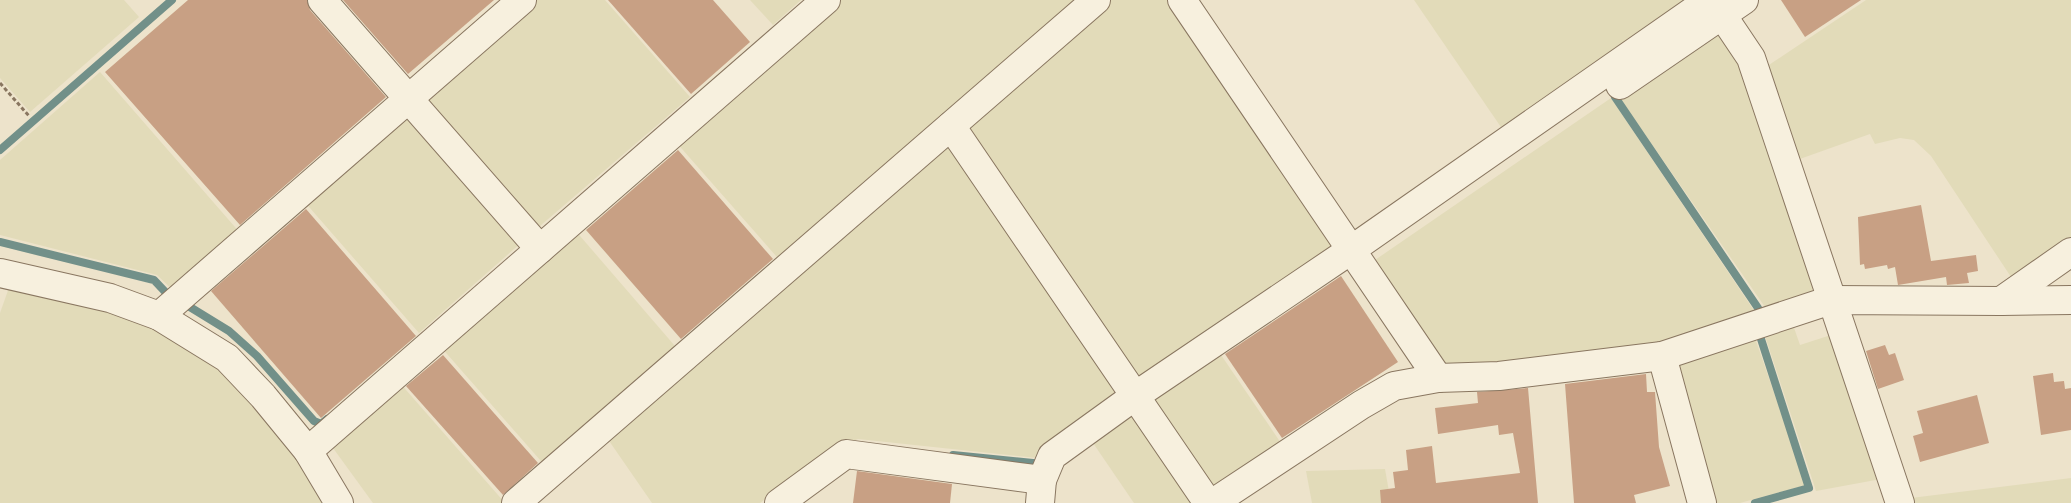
<svg xmlns="http://www.w3.org/2000/svg" width="2071" height="503" viewBox="0 0 2071 503" font-family="'Noto Serif',serif">
	<style>
		.farmland { fill: #e2dbb9 }
		.lines { fill: none; stroke-linecap: round; stroke-linejoin: round }
		.stream { stroke: #729089; stroke-width: 8 }
		.building { fill: #c8a084 }
		.minor-casing { stroke: #897660; stroke-width: 30 }
		.path { stroke: #897660; stroke-width: 3; stroke-dasharray: 4 2.5; stroke-linecap: butt }
		.minor { stroke: #f7f0de; stroke-width: 28 }
	</style>
	<rect width="100%" height="100%" fill="#ede3cb"/>
	<!-- farmland -->
	<g class="farmland">
		<path d="M 0,0 L 124,0 L 139,17 L 30,112 L 0,78 Z"/>
		<path d="M 530,0 L 605,0 L 690,97 L 533,232 L 422,94 Z"/>
		<path d="M 750,0 L 801,0 L 773,25 Z"/>
		<path d="M 837,0 L 1086,0 L 783,264 L 675,141 Z"/>
		<path d="M 1104,0 L 1171,0 L 1336,243 L 1135,380 L 964,120 Z"/>
		<path d="M 1414,0 L 1693,0 L 1505,133 Z"/>
		<path d="M 1866,0 L 2071,0 L 2071,240 L 2013,280 L 1931,156 L 1914,140 L 1900,138 L 1875,144 L 1870,134 L 1797,160 L 1766,67 Z"/>
		<path d="M 1721,32 L 1739,58 L 1816,284 L 1811,292 L 1765,307 L 1617,94 Z"/>
		<path d="M 100,72 L 241,234 L 175,292 L 157,275 L 0,235 L 0,160 Z"/>
		<path d="M 1611,98 L 1757,315 L 1670,346 L 1450,369 L 1437,362 L 1372,270 L 1375,260 Z"/>
		<path d="M 405,110 L 522,242 L 419,333 L 303,200 Z"/>
		<path d="M 943,139 L 1125,389 L 1037,458 L 858,439 L 839,446 L 760,503 L 652,503 L 605,435 Z"/>
		<path d="M 574,229 L 681,353 L 548,469 L 440,346 Z"/>
		<path d="M 11,282 L 154,320 L 257,397 L 328,503 L 0,503 L 0,313 Z"/>
		<path d="M 1792,322 L 1800,345 L 1831,335 L 1881,479 L 1816,491 L 1764,333 Z"/>
		<path d="M 1755,338 L 1806,485 L 1740,503 L 1708,503 L 1674,370 L 1680,362 Z"/>
		<path d="M 1219,352 L 1283,446 L 1223,488 L 1210,487 L 1152,403 L 1154,398 Z"/>
		<path d="M 399,382 L 505,503 L 373,503 L 333,448 L 333,441 Z"/>
		<path d="M 1137,408 L 1195,503 L 1134,503 L 1091,440 Z"/>
		<path d="M 1385,469 L 1391,503 L 1312,503 L 1306,471 Z"/>
		<path d="M 2071,478 L 2071,503 L 1913,503 L 1911,498 Z"/>
	</g>
	<g class="lines">
		<!-- stream -->
		<g class="stream">
			<path d="M 1615,97 L 1758,308"/>
			<path d="M 0,150 L 172,0"/>
			<path d="M 0,242 L 154,280 L 171,298"/>
			<path d="M 185,304 L 229,331 L 257,356 L 314,421 L 321,424 L 327,419"/>
			<path d="M 953,455 L 1033,463"/>
			<path d="M 1755,503 L 1809,488 L 1761,339"/>
		</g>
	</g>
	<!-- building -->
	<g class="building">
		<path d="M 188,0 L 307,0 L 310,10 L 386,97 L 240,225 L 105,72 Z"/>
		<path d="M 343,0 L 494,0 L 408,74 Z"/>
		<path d="M 608,0 L 713,0 L 750,42 L 691,94 Z"/>
		<path d="M 1781,0 L 1861,0 L 1805,37 Z"/>
		<path d="M 678,150 L 773,259 L 681,339 L 586,230 Z"/>
		<path d="M 1921,205 L 1931,261 L 1976,255 L 1978,271 L 1967,273 L 1969,283 L 1947,285 L 1946,277 L 1898,285 L 1895,267 L 1888,269 L 1887,265 L 1865,269 L 1864,264 L 1860,265 L 1858,217 Z"/>
		<path d="M 306,209 L 416,336 L 321,418 L 211,291 Z"/>
		<path d="M 1341,276 L 1398,362 L 1282,438 L 1225,354 Z"/>
		<path d="M 1885,345 L 1889,355 L 1895,353 L 1904,380 L 1878,389 L 1866,351 Z"/>
		<path d="M 443,355 L 538,463 L 503,495 L 406,386 Z"/>
		<path d="M 2053,373 L 2054,382 L 2064,381 L 2065,389 L 2071,388 L 2071,430 L 2041,435 L 2033,376 Z"/>
		<path d="M 1646,374 L 1647,392 L 1655,392 L 1659,447 L 1670,486 L 1634,495 L 1636,503 L 1574,503 L 1565,384 Z"/>
		<path d="M 1528,388 L 1538,503 L 1381,503 L 1380,490 L 1395,488 L 1393,472 L 1408,470 L 1406,450 L 1432,446 L 1436,483 L 1520,473 L 1513,433 L 1499,435 L 1498,425 L 1438,434 L 1435,408 L 1478,403 L 1477,392 Z"/>
		<path d="M 1977,395 L 1989,443 L 1920,462 L 1913,436 L 1923,433 L 1917,411 Z"/>
		<path d="M 857,471 L 952,484 L 950,503 L 853,503 Z"/>
	</g>
	<g class="lines">
		<!-- minor casing -->
		<g class="minor-casing">
			<g id="minor">
				<path d="M 322,0 L 540,249"/>
				<path d="M 1182,0 L 1438,378"/>
				<path d="M 1712,0 L 1751,58 L 1900,503"/>
				<path d="M 1620,85 L 1744,0"/>
				<path d="M 951,126 L 1208,503"/>
				<path d="M 0,273 L 110,298 L 159,316 L 227,358 L 263,396 L 308,451 L 339,503"/>
				<path d="M 2001,301 L 2071,300"/>
				<path d="M 159,316 L 522,0"/>
				<path d="M 1662,356 L 1702,503"/>
				<path d="M 308,451 L 826,0"/>
				<path d="M 1042,480 L 1052,456 L 1135,396 L 1351,250 L 1709,0"/>
				<path d="M 516,503 L 1096,0"/>
				<path d="M 779,503 L 846,454 L 1042,480 L 1040,503"/>
				<path d="M 1213,503 L 1361,405 L 1394,386 L 1438,378 L 1499,376 L 1662,356 L 1831,300 L 2001,301 L 2071,252"/>
			</g>
		</g>
		<!-- path -->
		<path class="path" d="M 0,83 L 29,116"/>
		<!-- minor -->
		<use href="#minor" class="minor"/>
	</g>
</svg>
